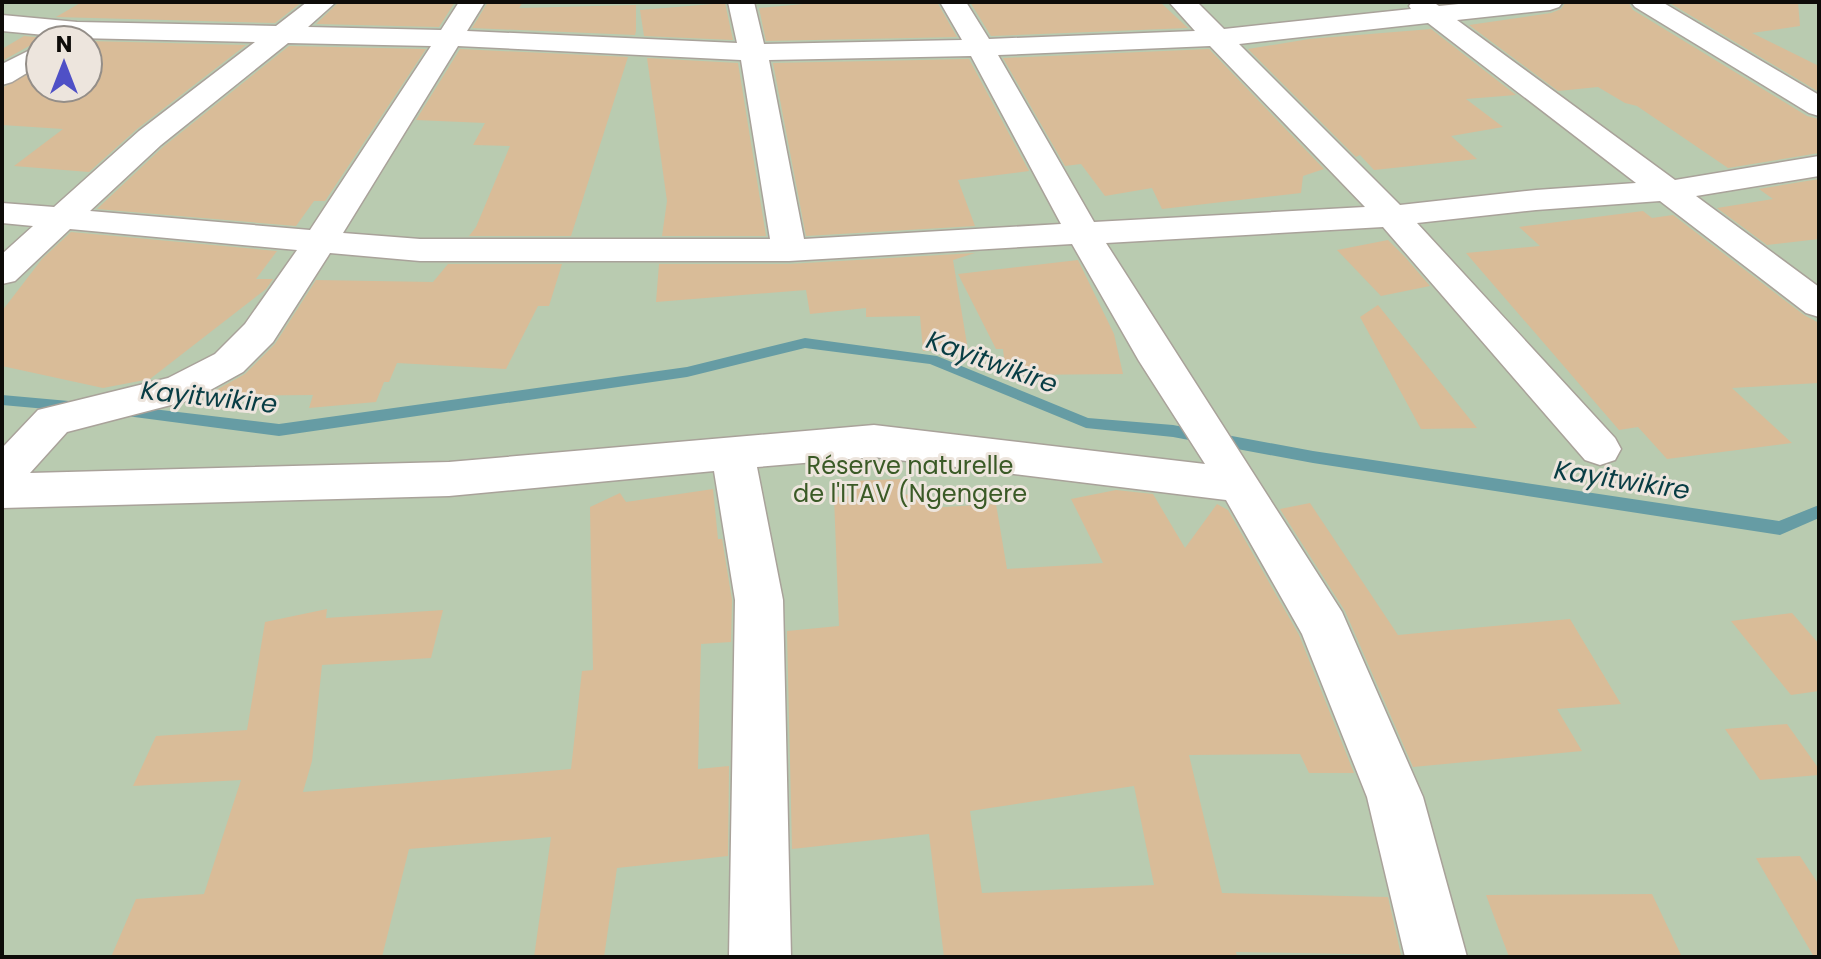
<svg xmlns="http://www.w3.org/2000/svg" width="1821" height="959" viewBox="0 0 1821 959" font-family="Poppins,sans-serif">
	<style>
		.green { fill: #b9cbb0; fill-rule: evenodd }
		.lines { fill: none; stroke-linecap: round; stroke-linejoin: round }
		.stream { fill: #669ca4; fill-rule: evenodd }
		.building { fill: #d9bc98; fill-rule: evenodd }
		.minor-casing { stroke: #a9a29a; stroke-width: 3 }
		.minor { fill: #fff; fill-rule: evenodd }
		.labels { text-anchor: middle; stroke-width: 6; stroke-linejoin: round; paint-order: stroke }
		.park-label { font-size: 24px; fill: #3a5a26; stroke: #ede5dd }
		.water-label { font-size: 26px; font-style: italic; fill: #083d44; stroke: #ede5dd }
	</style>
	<rect width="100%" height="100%" fill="#ede5dd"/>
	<!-- green -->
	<path class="green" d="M 2,2 L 1819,2 L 1819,957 L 2,957 ZM 40,40 L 88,40 L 88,88 L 40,88 Z"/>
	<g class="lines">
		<!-- stream -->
		<g class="stream">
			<path d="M 805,338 L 937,356 L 1088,418 L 1173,425 L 1313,451 L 1779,521 L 1819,505 L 1819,518 L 1780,535 L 1313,463 L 1173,437 L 1086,428 L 930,364 L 805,348 L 687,377 L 279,436 L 119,415 L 111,410 L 119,405 L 279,424 L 687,367 Z"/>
			<path d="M 2,395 L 80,402 L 87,407 L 80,412 L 2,405 Z"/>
		</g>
	</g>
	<!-- building -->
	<g class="building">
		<path d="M 82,2 L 302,2 L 275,23 L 56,17 Z"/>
		<path d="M 339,2 L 455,2 L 439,27 L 316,24 Z"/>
		<path d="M 488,2 L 523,2 L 519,8 L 636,5 L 636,31 L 635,35 L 472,28 Z"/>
		<path d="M 826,2 L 937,2 L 957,37 L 766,41 L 759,8 Z"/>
		<path d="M 970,2 L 1160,2 L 1188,28 L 991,36 Z"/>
		<path d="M 1566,2 L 1628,2 L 1633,10 L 1807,116 L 1819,119 L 1819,153 L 1728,168 L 1637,106 L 1625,103 L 1598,87 L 1558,91 L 1469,25 L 1551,13 L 1561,9 Z"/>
		<path d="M 1668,2 L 1798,2 L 1800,26 L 1752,33 L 1819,66 L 1819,92 Z"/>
		<path d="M 725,3 L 733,40 L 644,36 L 640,10 Z"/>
		<path d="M 1431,29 L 1516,95 L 1466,99 L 1503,127 L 1451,136 L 1477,159 L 1374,170 L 1360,155 L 1356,157 L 1248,49 L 1309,39 Z"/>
		<path d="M 24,36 L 66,40 L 40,40 L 2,61 L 2,49 Z"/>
		<path d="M 88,41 L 246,45 L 137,129 L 89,172 L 14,166 L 63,129 L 2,125 L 2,88 L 40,68 L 40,88 L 88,88 Z"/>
		<path d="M 289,46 L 426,49 L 325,201 L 314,201 L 296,226 L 97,209 L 163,147 Z"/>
		<path d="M 460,49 L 628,57 L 571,236 L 469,236 L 476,227 L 510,146 L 473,145 L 485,123 L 416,120 Z"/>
		<path d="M 1209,49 L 1324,169 L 1303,176 L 1301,193 L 1162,209 L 1152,188 L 1105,196 L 1081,164 L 1065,166 L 1003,58 Z"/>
		<path d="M 647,58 L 738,63 L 766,236 L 662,236 L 667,201 Z"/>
		<path d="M 969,59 L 1029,171 L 958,180 L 975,226 L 806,236 L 773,63 Z"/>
		<path d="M 1819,179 L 1819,239 L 1767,245 L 1717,208 L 1773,199 L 1759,189 Z"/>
		<path d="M 1643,211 L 1652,218 L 1673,215 L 1804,315 L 1819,323 L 1819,383 L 1732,388 L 1792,443 L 1667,459 L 1638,427 L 1619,430 L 1466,253 L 1540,246 L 1519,227 Z"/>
		<path d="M 71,232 L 277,251 L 256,279 L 273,279 L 266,289 L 150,379 L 103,388 L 2,366 L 2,311 L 42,259 Z"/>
		<path d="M 1388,240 L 1405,257 L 1430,286 L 1381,296 L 1337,250 Z"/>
		<path d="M 975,253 L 953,260 L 968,350 L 923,351 L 920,316 L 866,317 L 866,308 L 810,314 L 806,290 L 656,302 L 659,264 L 789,264 Z"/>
		<path d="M 1078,260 L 1114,334 L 1123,374 L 1006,375 L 1003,349 L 996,349 L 958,274 Z"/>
		<path d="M 448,264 L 562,264 L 549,306 L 538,306 L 506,369 L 397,363 L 389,382 L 384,382 L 376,402 L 309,408 L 313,395 L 213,396 L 218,389 L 245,374 L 275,344 L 316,280 L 433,282 Z"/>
		<path d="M 1378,305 L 1477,428 L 1421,429 L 1360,317 Z"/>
		<path d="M 901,479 L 902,495 L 924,493 L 926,508 L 996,504 L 1007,569 L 1103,563 L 1071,499 L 1116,490 L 1153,494 L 1185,548 L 1217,504 L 1228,510 L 1299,635 L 1354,773 L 1309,773 L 1300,754 L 1189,755 L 1222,893 L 1388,897 L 1401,955 L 1236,952 L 1237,957 L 944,957 L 929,834 L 792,849 L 787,631 L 839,626 L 834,497 L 853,496 L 853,481 ZM 1134,786 L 1154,885 L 982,893 L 970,811 Z"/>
		<path d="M 713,489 L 718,539 L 722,539 L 732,600 L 731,642 L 701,644 L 698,769 L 729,766 L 728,856 L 617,868 L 604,957 L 534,957 L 551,837 L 409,849 L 382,957 L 111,957 L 136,899 L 204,894 L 241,780 L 133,786 L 156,736 L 247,730 L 265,622 L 327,609 L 326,618 L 443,610 L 431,658 L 322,665 L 312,761 L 303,792 L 571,769 L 582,671 L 593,670 L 590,507 L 620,493 L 626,502 Z"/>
		<path d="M 1310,503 L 1398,635 L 1570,619 L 1621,704 L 1557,709 L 1582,751 L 1413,767 L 1345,611 L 1280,509 Z"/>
		<path d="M 1792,613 L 1819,644 L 1819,691 L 1791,695 L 1731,621 Z"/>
		<path d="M 1787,724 L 1819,769 L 1819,775 L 1760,780 L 1725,729 Z"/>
		<path d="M 1800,856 L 1819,885 L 1819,957 L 1814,957 L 1756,858 Z"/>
		<path d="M 1652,894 L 1682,957 L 1509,957 L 1486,895 Z"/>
	</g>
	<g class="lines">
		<!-- minor casing -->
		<g class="minor-casing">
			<g id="minor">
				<path d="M 307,2 L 336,2 L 308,27 L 441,30 L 459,2 L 485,2 L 467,31 L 737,43 L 728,2 L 754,2 L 764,44 L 962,40 L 940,2 L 966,2 L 989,39 L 1195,31 L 1169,2 L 1197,2 L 1224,29 L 1411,9 L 1409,6 L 1412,2 L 1433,2 L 1439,6 L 1478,2 L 1563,2 L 1559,7 L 1550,10 L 1457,20 L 1675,180 L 1819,156 L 1819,176 L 1696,196 L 1819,287 L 1819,317 L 1806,313 L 1660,201 L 1536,210 L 1417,223 L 1615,438 L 1621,449 L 1615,460 L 1600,465 L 1585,460 L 1383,227 L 1106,243 L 1342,612 L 1423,797 L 1467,957 L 1405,957 L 1367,797 L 1302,634 L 1226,500 L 874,457 L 757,467 L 783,600 L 791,957 L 729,957 L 735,600 L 714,471 L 449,496 L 2,508 L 2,448 L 38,410 L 168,378 L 215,354 L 245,324 L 297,250 L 70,229 L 15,281 L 2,284 L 2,254 L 33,226 L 2,223 L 2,203 L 54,207 L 139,131 L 255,42 L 77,38 L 2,31 L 2,15 L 77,22 L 276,26 ZM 1428,23 L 1636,183 L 1536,190 L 1400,205 L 1239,44 ZM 288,43 L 431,46 L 310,230 L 90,211 L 161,145 ZM 458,46 L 741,60 L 770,239 L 420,239 L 343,233 ZM 1210,46 L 1365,207 L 1094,222 L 998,55 ZM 971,56 L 1061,224 L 804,239 L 769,60 ZM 1072,244 L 1139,361 L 1205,464 L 874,425 L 449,462 L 30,473 L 67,432 L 194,399 L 243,372 L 273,342 L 330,253 L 420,261 L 789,261 Z"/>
				<path d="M 1631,2 L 1662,2 L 1819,95 L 1819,116 L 1809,113 L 1635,7 Z"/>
				<path d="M 40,45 L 40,65 L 12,82 L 2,85 L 2,64 Z"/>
			</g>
		</g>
		<!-- minor -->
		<use href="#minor" class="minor"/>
	</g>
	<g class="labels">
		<!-- park labels -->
		<g class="park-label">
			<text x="910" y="474">Réserve naturelle<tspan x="910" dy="28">de l'ITAV (Ngengere</tspan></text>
		</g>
		<!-- water labels -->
		<g class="water-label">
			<text transform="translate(992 362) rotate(20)" y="9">Kayitwikire</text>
			<text transform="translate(209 397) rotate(6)" y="9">Kayitwikire</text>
			<text transform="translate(1622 480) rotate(9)" y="9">Kayitwikire</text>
		</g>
	</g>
	<!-- border -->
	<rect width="1821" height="959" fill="none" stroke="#0e0c09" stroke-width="8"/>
	<!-- north arrow -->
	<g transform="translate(64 64)"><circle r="38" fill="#ede5dd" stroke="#948e88" stroke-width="2"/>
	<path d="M0-6L14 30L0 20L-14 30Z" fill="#4f50c6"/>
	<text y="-12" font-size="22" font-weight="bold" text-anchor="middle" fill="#0e0c09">N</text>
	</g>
</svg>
